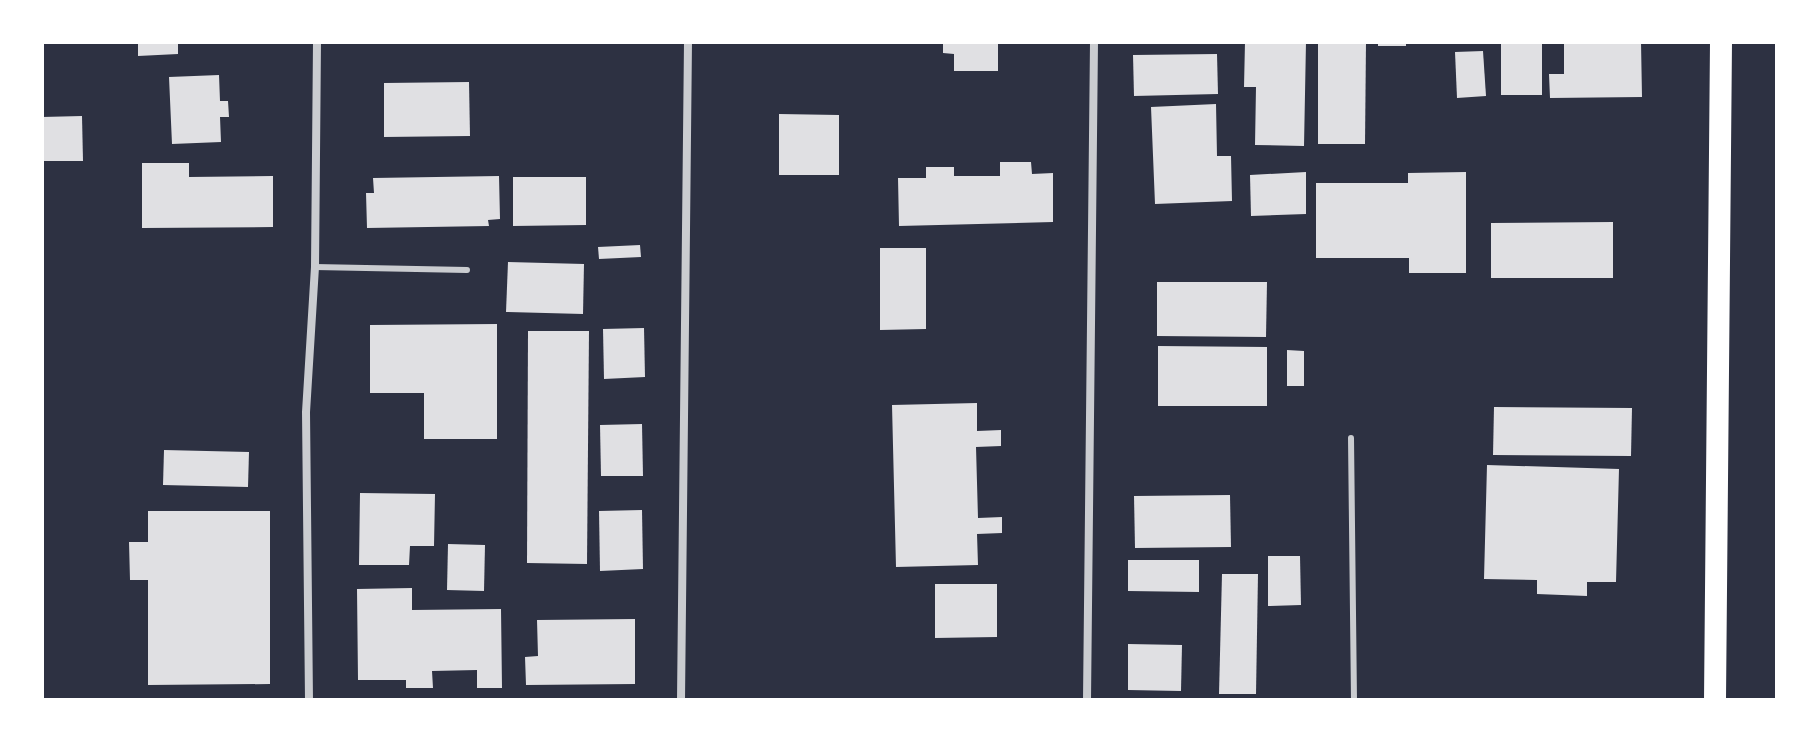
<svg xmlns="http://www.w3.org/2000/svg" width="1819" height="742" viewBox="0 0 1819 742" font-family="Commissioner,sans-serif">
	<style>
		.building { fill: #e0e0e3 }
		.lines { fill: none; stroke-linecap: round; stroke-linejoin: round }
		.service { stroke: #caccd0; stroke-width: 6 }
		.minor { stroke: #caccd0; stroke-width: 8 }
		.trunk { stroke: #fff; stroke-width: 22 }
	</style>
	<rect width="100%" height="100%" fill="#2d3142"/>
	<!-- building -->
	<g class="building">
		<path d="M 138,42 L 178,42 L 178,54 L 138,56 Z"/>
		<path d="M 943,42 L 998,42 L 998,71 L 954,71 L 954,54 L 943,53 Z"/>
		<path d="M 1245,42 L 1306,42 L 1304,146 L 1255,145 L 1256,87 L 1244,87 Z"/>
		<path d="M 1318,42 L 1366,42 L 1365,144 L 1318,144 Z"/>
		<rect x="1378" y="42" width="28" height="4"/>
		<rect x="1501" y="42" width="41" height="53"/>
		<path d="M 1564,42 L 1641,42 L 1642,97 L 1550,98 L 1549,74 L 1564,74 Z"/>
		<path d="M 1483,51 L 1486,96 L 1457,98 L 1455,52 Z"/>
		<path d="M 1217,54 L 1218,94 L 1134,96 L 1133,55 Z"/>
		<path d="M 219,75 L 220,101 L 228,101 L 229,117 L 220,117 L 221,142 L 172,144 L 169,77 Z"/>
		<path d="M 469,82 L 470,136 L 384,137 L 384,83 Z"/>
		<path d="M 1216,104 L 1217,156 L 1231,156 L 1232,201 L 1155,204 L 1151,107 Z"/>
		<path d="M 779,114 L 839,115 L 839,175 L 779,175 Z"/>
		<path d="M 82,116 L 83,161 L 42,161 L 42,117 Z"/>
		<path d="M 1000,162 L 1031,162 L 1032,174 L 1053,173 L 1053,222 L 899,226 L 898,178 L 926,178 L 926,167 L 954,167 L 954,176 L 1000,176 Z"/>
		<path d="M 142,163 L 189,163 L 189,177 L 273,176 L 273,227 L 142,228 Z"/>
		<path d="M 1306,172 L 1306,214 L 1251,216 L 1250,175 Z"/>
		<path d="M 1466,172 L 1466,273 L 1409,273 L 1409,258 L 1316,258 L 1316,183 L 1408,183 L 1408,173 Z"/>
		<path d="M 499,176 L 500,219 L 488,220 L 489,226 L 367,228 L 366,193 L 374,193 L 373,178 Z"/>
		<path d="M 513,177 L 586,177 L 586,225 L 513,226 Z"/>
		<path d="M 1613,222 L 1613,278 L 1491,278 L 1491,223 Z"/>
		<path d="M 640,245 L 641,257 L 599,259 L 598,247 Z"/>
		<path d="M 880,248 L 926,248 L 926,329 L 880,330 Z"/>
		<path d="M 508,262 L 584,264 L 583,314 L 506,312 Z"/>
		<path d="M 1157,282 L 1267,282 L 1266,337 L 1157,336 Z"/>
		<path d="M 497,324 L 497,439 L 424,439 L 424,393 L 370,393 L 370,325 Z"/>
		<path d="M 644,328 L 645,377 L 604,379 L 603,329 Z"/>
		<path d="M 528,331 L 589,331 L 587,564 L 527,563 Z"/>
		<path d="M 1158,346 L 1267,347 L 1267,406 L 1158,406 Z"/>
		<path d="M 1287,350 L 1304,351 L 1304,386 L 1287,386 Z"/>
		<path d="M 977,403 L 977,431 L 1001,430 L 1001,446 L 976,447 L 978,518 L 1002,517 L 1002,533 L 977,534 L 978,565 L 896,567 L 892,405 Z"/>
		<path d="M 1494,407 L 1632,408 L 1631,456 L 1493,455 Z"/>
		<path d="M 642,424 L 643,476 L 601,476 L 600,425 Z"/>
		<path d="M 164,450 L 249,452 L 248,487 L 163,485 Z"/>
		<path d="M 1487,465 L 1619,469 L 1616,582 L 1587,582 L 1587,596 L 1537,594 L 1537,580 L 1484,579 Z"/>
		<path d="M 360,493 L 435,494 L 434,546 L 410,546 L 409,565 L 359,565 Z"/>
		<path d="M 1230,495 L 1231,547 L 1135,548 L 1134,496 Z"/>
		<path d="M 642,510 L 643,569 L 600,571 L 599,511 Z"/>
		<path d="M 148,511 L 270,511 L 270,684 L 148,685 L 148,580 L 130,580 L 129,542 L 148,542 Z"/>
		<path d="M 448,544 L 485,545 L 484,591 L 447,590 Z"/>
		<path d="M 1268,556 L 1300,556 L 1301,605 L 1268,606 Z"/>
		<path d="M 1128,560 L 1199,560 L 1199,592 L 1128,591 Z"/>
		<path d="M 1222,574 L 1258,574 L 1256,694 L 1219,694 Z"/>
		<path d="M 935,584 L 997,584 L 997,637 L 935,638 Z"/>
		<path d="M 412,588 L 412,610 L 501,609 L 502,688 L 477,688 L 477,670 L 432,671 L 433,688 L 406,688 L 406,680 L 358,680 L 357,589 Z"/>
		<path d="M 635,619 L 635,684 L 526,685 L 525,657 L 538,656 L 537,620 Z"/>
		<path d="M 1128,644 L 1182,645 L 1181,691 L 1128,690 Z"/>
	</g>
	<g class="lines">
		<!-- service -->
		<g class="service">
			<path d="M 315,267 L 467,270"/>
			<path d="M 1351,438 L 1354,700"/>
		</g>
		<!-- minor -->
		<g class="minor">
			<path d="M 309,700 L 306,412 L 315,267 L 317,42"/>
			<path d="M 681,700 L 688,42"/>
			<path d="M 1087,700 L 1094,42"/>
		</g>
		<!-- trunk -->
		<path class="trunk" d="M 1715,700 L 1721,42"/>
	</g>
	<!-- border -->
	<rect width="1819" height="742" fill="none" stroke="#ffffff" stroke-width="88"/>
</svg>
